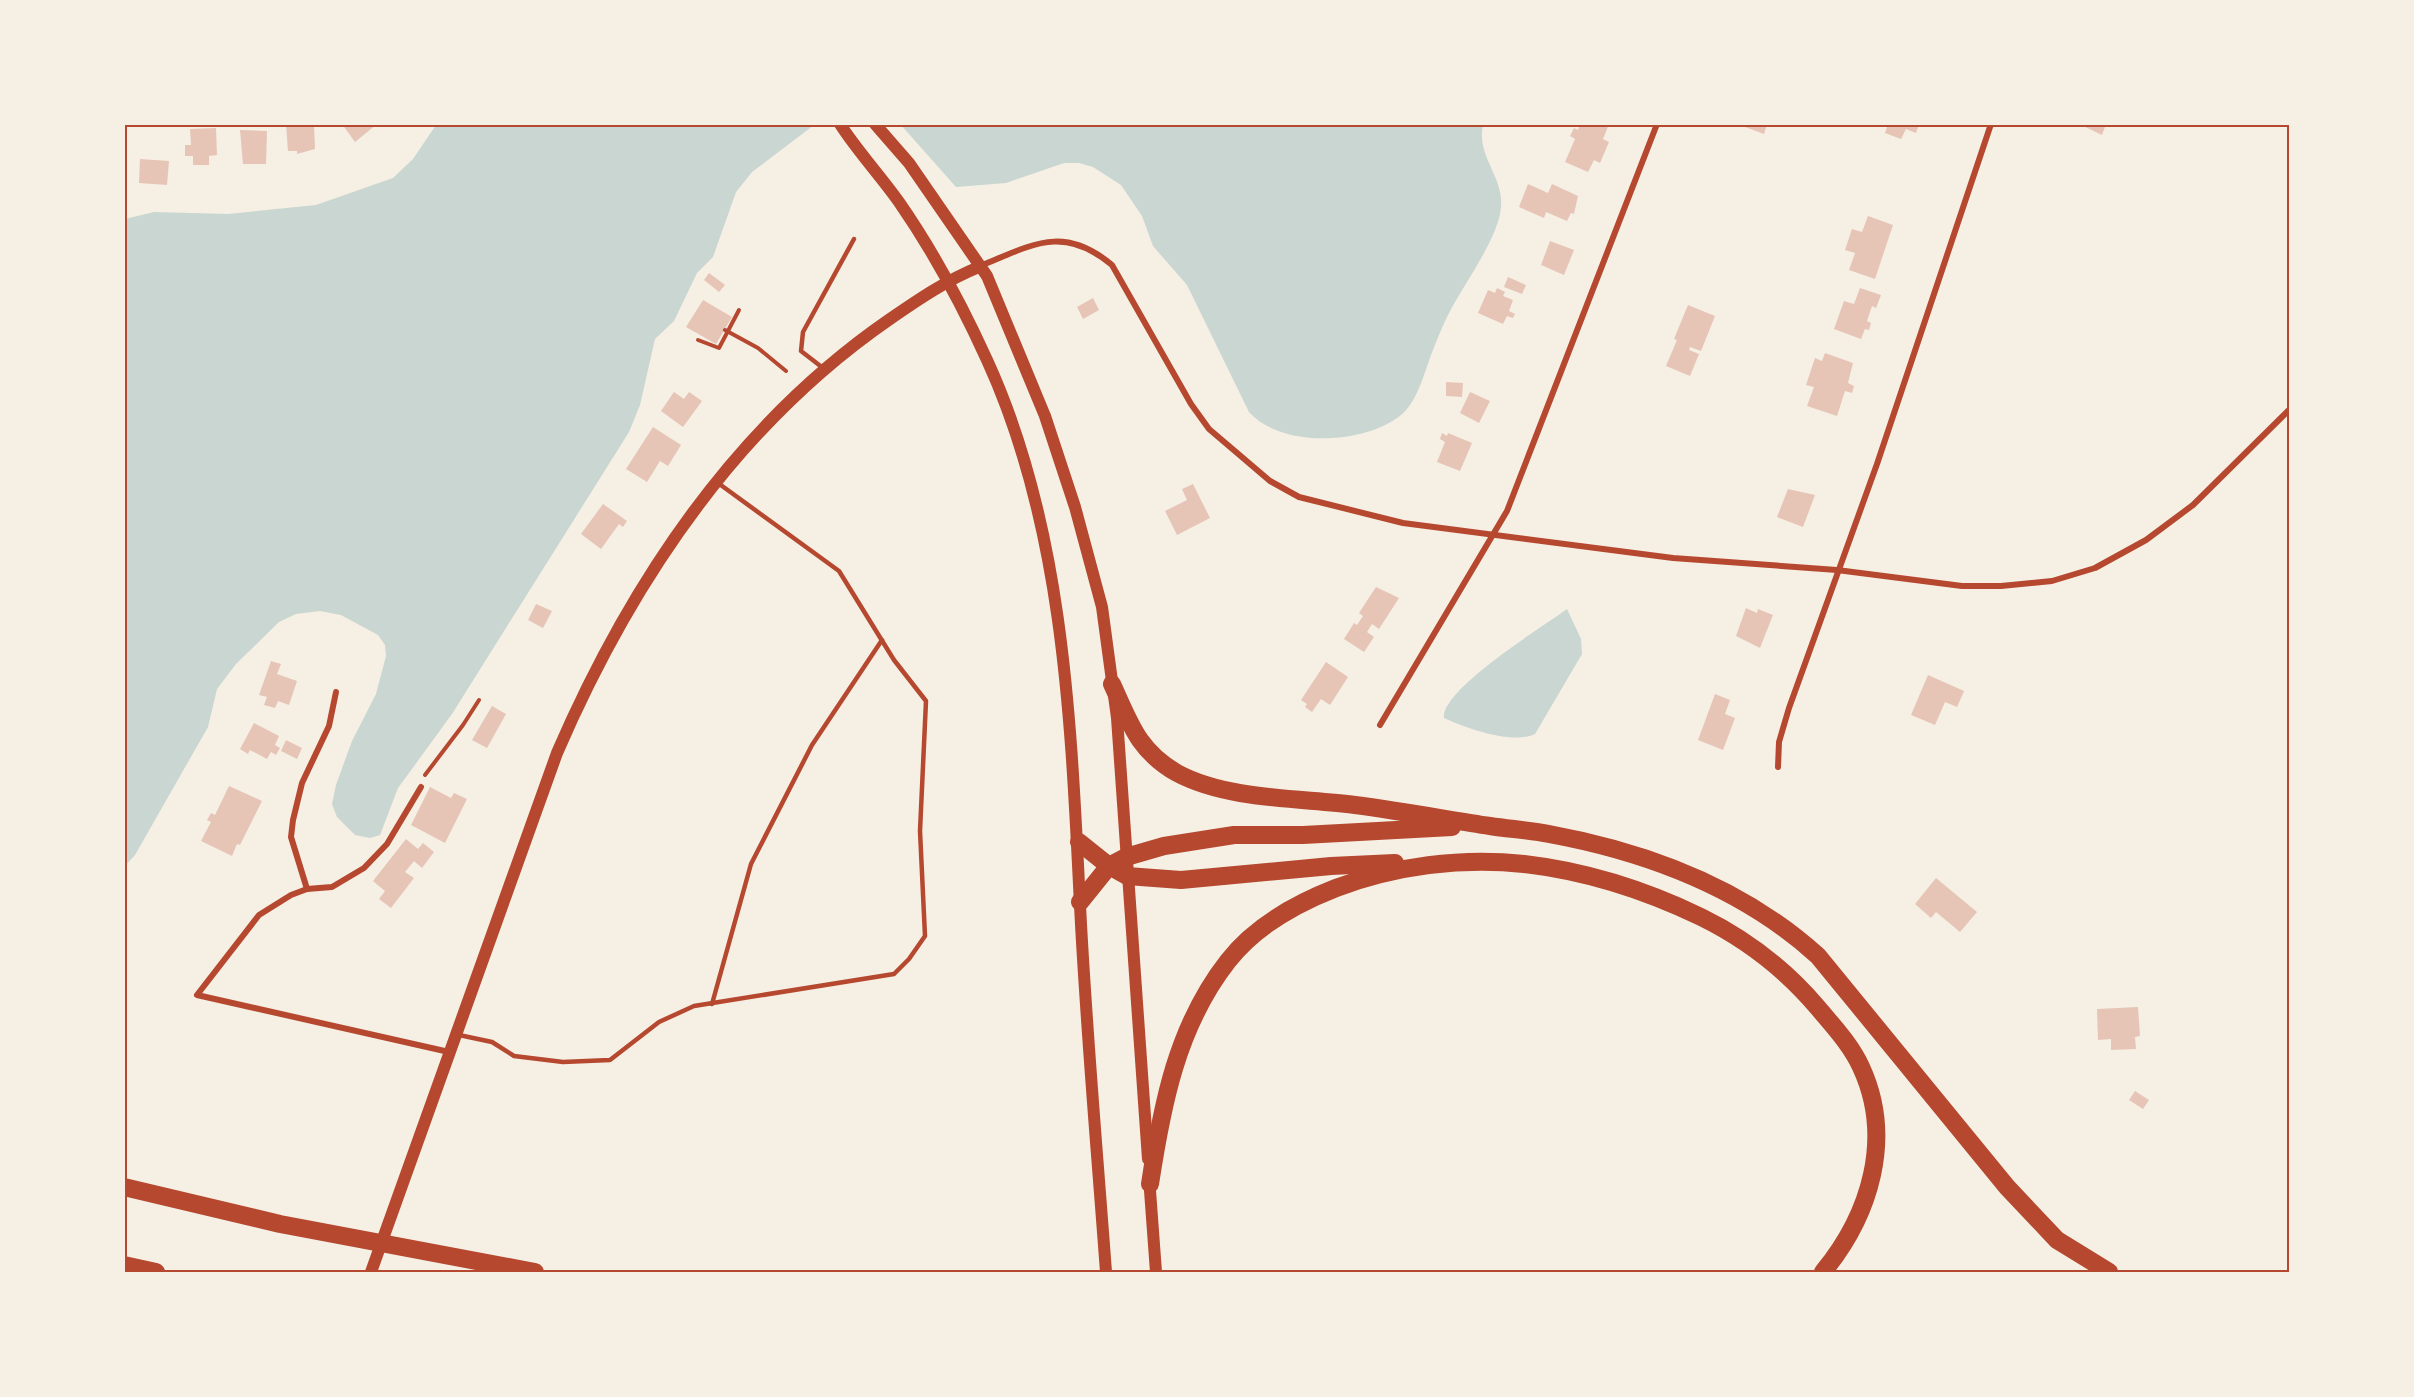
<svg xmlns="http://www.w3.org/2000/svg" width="2414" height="1397" viewBox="0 0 2414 1397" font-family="'Sofia Sans Condensed',sans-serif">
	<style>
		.water { fill: #c9d6d2 }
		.building { fill: #e6c5b7 }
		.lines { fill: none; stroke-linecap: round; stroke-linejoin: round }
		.path { stroke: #b5482f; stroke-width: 4 }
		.service { stroke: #b5482f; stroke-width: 4.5 }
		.minor { stroke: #b5482f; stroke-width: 6 }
		.secondary { stroke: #b5482f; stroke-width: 12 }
		.motorway { stroke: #b5482f; stroke-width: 18 }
		.neatline { fill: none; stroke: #b5482f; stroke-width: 2 }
	</style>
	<rect width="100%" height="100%" fill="#f6efe4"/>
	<!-- water -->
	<g class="water">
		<path d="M 436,125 L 814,125 L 752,172 L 736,192 L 713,257 L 697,273 L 674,321 L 655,339 L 640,405 L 629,432 L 452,714 L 398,788 L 380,835 L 370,838 L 355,835 L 337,817 L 332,804 L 336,785 L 352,741 L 376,694 L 386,656 L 385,645 L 378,635 L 341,615 L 320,611 L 296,614 L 279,622 L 236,664 L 217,689 L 208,727 L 135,855 L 125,866 L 125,219 L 154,212 L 228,214 L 316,205 L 393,178 L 413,159 Z"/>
		<path d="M 901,125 L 1483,125 C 1476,156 1504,177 1501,207 C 1499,238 1461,288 1447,317 C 1441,329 1436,342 1431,355 C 1424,374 1417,402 1401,415 C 1364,445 1281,448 1249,412 L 1187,285 L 1153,246 L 1142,216 L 1121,185 L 1093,167 L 1079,163 L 1064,163 L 1006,183 L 956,187 Z"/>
		<path d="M 1567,609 L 1581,639 L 1582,654 L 1535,734 C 1512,745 1466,728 1444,718 C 1440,690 1544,626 1567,609 Z"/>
	</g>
	<!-- building -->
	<g class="building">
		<path d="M 286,124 L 314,124 L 315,149 L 297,154 L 297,151 L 288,151 Z"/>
		<path d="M 342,124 L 377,124 L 355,142 Z"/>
		<path d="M 1580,124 L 1609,124 L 1603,139 L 1609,142 L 1600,163 L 1594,160 L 1588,172 L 1565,162 L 1575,139 L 1570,136 L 1574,128 L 1578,130 Z"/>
		<path d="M 1737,124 L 1767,124 L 1764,134 Z"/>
		<path d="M 1888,124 L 1919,124 L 1916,133 L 1906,129 L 1901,139 L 1885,133 Z"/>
		<path d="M 2079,124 L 2106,124 L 2102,135 Z"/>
		<path d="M 216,128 L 217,155 L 209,156 L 209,165 L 193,165 L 193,156 L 185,156 L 185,145 L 191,145 L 190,129 Z"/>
		<path d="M 240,130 L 267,131 L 266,164 L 243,164 Z"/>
		<path d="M 140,159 L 169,161 L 167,185 L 139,183 Z"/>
		<path d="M 1528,184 L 1548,193 L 1552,184 L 1578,196 L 1574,214 L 1571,213 L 1567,221 L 1546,212 L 1544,218 L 1519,207 Z"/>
		<path d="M 1868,216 L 1893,225 L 1875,279 L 1849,270 L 1855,253 L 1845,250 L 1852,229 L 1862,232 Z"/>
		<path d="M 1550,241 L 1574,250 L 1564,275 L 1541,265 Z"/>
		<path d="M 709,273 L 725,285 L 719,292 L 704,280 Z"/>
		<path d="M 1508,277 L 1526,285 L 1522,294 L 1504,287 Z"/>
		<path d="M 1497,288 L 1505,292 L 1503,296 L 1513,300 L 1509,311 L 1515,314 L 1513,318 L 1507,316 L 1503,324 L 1478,313 L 1488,290 L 1495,293 Z"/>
		<path d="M 1860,288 L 1881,295 L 1876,308 L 1872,306 L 1867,321 L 1871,323 L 1869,330 L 1865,329 L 1861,339 L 1834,329 L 1844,301 L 1854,304 Z"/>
		<path d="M 1093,298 L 1099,310 L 1083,319 L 1077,307 Z"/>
		<path d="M 703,300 L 732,317 L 716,344 L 686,327 Z"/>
		<path d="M 1688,305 L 1715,316 L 1701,351 L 1690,347 L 1689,350 L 1699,354 L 1690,376 L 1666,366 L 1677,340 L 1674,339 Z"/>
		<path d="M 1825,353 L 1853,363 L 1848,383 L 1854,386 L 1852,393 L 1845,391 L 1837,416 L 1807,406 L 1814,387 L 1806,385 L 1815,358 L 1822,361 Z"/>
		<path d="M 1446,382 L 1463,383 L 1462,397 L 1446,396 Z"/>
		<path d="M 674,392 L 684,399 L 689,392 L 702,401 L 683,427 L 661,411 Z"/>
		<path d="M 1470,392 L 1490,401 L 1479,423 L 1460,413 Z"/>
		<path d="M 653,427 L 681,445 L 668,466 L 660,461 L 647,482 L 626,469 Z"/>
		<path d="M 1442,433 L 1447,436 L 1448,433 L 1472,443 L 1460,471 L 1437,462 L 1445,442 L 1440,439 Z"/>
		<path d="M 1193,484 L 1210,518 L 1177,535 L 1165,511 L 1187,500 L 1182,489 Z"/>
		<path d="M 1788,489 L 1815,495 L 1803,527 L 1777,517 Z"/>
		<path d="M 603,504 L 627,521 L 623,527 L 619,524 L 601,549 L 581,534 Z"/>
		<path d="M 1376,587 L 1399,598 L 1379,629 L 1372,624 L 1367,632 L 1374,637 L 1364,652 L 1344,639 L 1354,623 L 1357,625 L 1363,616 L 1359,613 Z"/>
		<path d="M 536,604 L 552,611 L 543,628 L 528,620 Z"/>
		<path d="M 1746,608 L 1757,613 L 1758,609 L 1773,615 L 1760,648 L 1736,636 Z"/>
		<path d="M 271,661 L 281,664 L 277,674 L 297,681 L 289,705 L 278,701 L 275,708 L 264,705 L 267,697 L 259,695 Z"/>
		<path d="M 1326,662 L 1348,677 L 1330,705 L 1321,699 L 1312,712 L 1305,707 L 1307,704 L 1301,700 Z"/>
		<path d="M 1928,675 L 1964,691 L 1957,707 L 1945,702 L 1935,725 L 1911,715 Z"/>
		<path d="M 1715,694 L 1730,700 L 1725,714 L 1735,718 L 1723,750 L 1698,740 Z"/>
		<path d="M 492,706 L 506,714 L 487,748 L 472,740 Z"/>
		<path d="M 254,723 L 279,736 L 275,745 L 280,748 L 276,755 L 271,752 L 267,759 L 250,750 L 248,754 L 240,749 Z"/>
		<path d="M 286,740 L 302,748 L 297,759 L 281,751 Z"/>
		<path d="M 229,786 L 262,801 L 240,845 L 237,844 L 232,856 L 201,841 L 211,822 L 207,820 L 211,813 L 215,815 Z"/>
		<path d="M 430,787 L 451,798 L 454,793 L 467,799 L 445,843 L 411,825 Z"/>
		<path d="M 406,839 L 418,849 L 423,843 L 434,852 L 422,868 L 414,861 L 405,872 L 414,878 L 391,908 L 379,899 L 385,891 L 373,881 Z"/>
		<path d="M 1936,878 L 1977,912 L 1960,932 L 1936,912 L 1931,918 L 1915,904 Z"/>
		<path d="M 2138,1007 L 2140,1036 L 2135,1037 L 2136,1049 L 2111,1050 L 2111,1039 L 2098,1040 L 2097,1009 Z"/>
		<path d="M 2135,1091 L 2149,1100 L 2143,1109 L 2129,1100 Z"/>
	</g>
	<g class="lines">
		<!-- path -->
		<g class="path">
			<path d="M 725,330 L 758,348 L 786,371"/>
			<path d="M 698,340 L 719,348 L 739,310"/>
			<path d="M 425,775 L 463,725 L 479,700"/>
		</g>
		<!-- service -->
		<g class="service">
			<path d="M 823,368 L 801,351 L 803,332 L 854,239"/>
			<path d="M 712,1004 L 751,864 L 812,745 L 882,640"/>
			<path d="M 459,1035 L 492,1042 L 514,1056 L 563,1062 L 610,1060 L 659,1022 L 694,1006 L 894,974 L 909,959 L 925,936 L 920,831 L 926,701 L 894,660 L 839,571 L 718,483"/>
		</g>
		<!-- minor -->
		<g class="minor">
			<path d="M 980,266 C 1032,245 1063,224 1112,265 L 1191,404 L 1209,429 L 1270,481 L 1299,497 L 1403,523 L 1673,558 L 1837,570 L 1962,586 L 2001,586 L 2052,581 L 2095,568 L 2146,540 L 2193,505 L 2290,409"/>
			<path d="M 1380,725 L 1507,511 L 1657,124"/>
			<path d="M 1778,767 L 1779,742 L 1789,708 L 1877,464 L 1991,124"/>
			<path d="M 421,787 L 387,844 L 364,868 L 332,887 L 307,889 L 291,895 L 259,915 L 197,995 L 449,1052"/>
			<path d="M 307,889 L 291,837 L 293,820 L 302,783 L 329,726 L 336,692"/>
		</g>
		<!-- secondary -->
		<g class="secondary">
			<path d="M 840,124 C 858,152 880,175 899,202 C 933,251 962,305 987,360 C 1064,528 1071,723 1080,905 C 1086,1027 1097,1150 1106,1272"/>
			<path d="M 875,124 L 909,163 L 987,276 L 1045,416 L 1075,507 L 1102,607 L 1117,718 L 1148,1159"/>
			<path d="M 1149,1177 L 1156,1272"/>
			<path d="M 371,1272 L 557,753 C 630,584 736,425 890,319 C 919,299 947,280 979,267"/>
		</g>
		<!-- motorway -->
		<g class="motorway">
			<path d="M 1112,684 C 1130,723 1138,751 1177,773 C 1227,800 1300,798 1355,805 C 1400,811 1445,819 1490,826 C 1509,829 1529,830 1549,834 C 1647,852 1743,888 1818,956 L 2007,1187 L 2057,1240 L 2109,1272"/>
			<path d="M 1079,842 L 1109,866 L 1127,876 L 1181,880 L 1331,866 L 1395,863"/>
			<path d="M 1080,902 L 1109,866 L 1126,857 L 1164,846 L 1234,835 L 1303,835 L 1452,827"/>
			<path d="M 1150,1184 C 1162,1105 1177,1026 1228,961 C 1255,926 1295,904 1336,888 C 1395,866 1461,857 1524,864 C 1585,871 1647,891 1701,917 C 1746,939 1787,971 1819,1009 C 1834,1027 1851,1045 1861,1067 C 1894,1138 1870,1215 1823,1272"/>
			<path d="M 124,1187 L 280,1224 L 535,1272"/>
			<path d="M 124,1265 L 156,1272"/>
		</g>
	</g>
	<!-- border -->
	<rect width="2414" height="1397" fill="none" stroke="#f6efe4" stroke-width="252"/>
	<rect x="126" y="126" width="2162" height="1145" class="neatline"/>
</svg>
